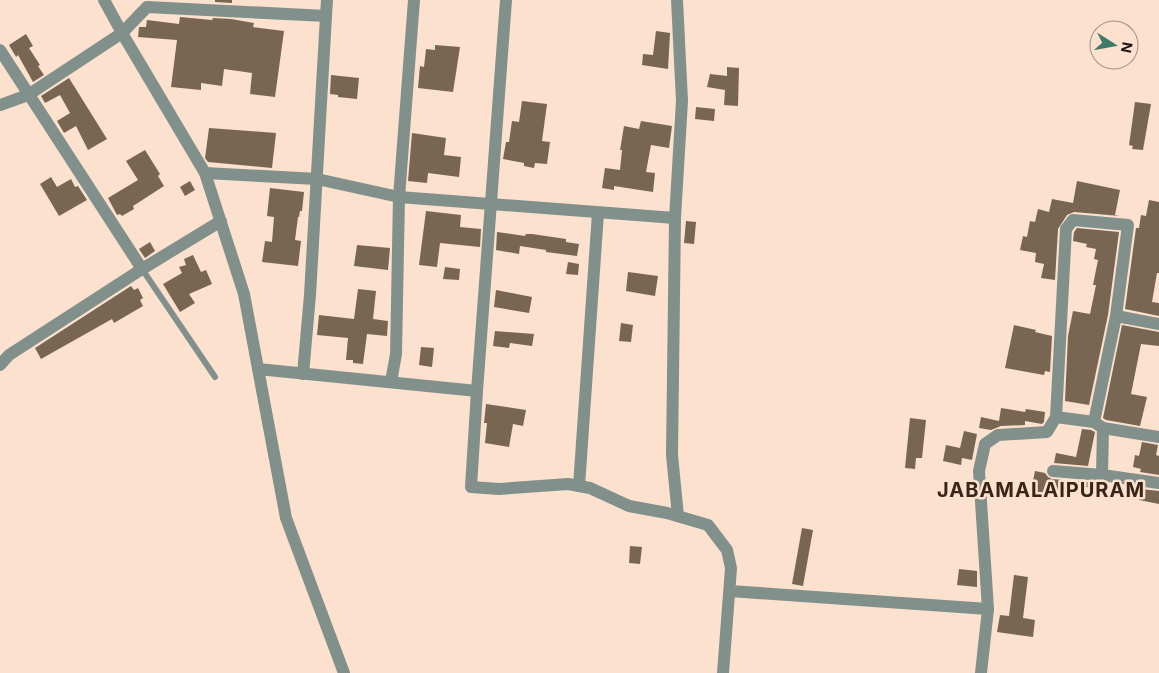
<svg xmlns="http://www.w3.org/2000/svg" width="1159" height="673" viewBox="0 0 1159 673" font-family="Inter,sans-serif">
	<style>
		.building { fill: #796652 }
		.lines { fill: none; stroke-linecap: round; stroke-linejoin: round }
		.lane { stroke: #82908b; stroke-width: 6 }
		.street { stroke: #82908b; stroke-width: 12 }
		.labels { text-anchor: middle; stroke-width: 5; stroke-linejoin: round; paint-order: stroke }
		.district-label { font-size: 20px; font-weight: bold; letter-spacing: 1px; fill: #382517; stroke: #fbe1ce }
	</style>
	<rect width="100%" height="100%" fill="#fbe1ce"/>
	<!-- building -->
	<g class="building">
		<path d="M 215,0 L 232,0 L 232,3 L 215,2 Z"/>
		<path d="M 180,17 L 212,20 L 213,18 L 231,19 L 254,23 L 253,27 L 284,31 L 275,97 L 250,94 L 252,73 L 224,69 L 222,86 L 201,83 L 201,90 L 171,87 L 177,40 L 138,37 L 139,27 L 146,27 L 147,20 L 179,24 Z"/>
		<path d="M 656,31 L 670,33 L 668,69 L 642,65 L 643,54 L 653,55 Z"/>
		<path d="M 26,34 L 33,46 L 29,48 L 40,65 L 38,66 L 44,75 L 33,82 L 18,55 L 16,57 L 9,45 Z"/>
		<path d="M 435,45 L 460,47 L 453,92 L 418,88 L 420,66 L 424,67 L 426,49 L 435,50 Z"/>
		<path d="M 727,67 L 739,68 L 738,106 L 724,105 L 725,90 L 707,87 L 710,74 L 727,76 Z"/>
		<path d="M 331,75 L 359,78 L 357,99 L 338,97 L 338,95 L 330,94 Z"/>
		<path d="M 69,78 L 107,139 L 88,150 L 76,126 L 64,133 L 57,121 L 70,113 L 60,95 L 45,103 L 41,96 Z"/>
		<path d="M 522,101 L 547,104 L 542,141 L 550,142 L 547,164 L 535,163 L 534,168 L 524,166 L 524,163 L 503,159 L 506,142 L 509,142 L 512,121 L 519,122 Z"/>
		<path d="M 1135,102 L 1151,104 L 1143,150 L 1132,149 L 1133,146 L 1129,145 Z"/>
		<path d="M 696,107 L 715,109 L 714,121 L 695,119 Z"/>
		<path d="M 641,121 L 672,126 L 669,148 L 651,145 L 646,172 L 655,173 L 653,192 L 614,186 L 614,190 L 602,188 L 605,168 L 620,170 L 622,150 L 620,150 L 624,126 L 639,129 Z"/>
		<path d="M 209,128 L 276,133 L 272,168 L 208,162 L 205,158 Z"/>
		<path d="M 412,133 L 446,138 L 444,155 L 461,157 L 459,177 L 428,173 L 427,183 L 408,181 Z"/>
		<path d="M 145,150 L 160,174 L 158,176 L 164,186 L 133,206 L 134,209 L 122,216 L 120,214 L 117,215 L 108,198 L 138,180 L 126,161 Z"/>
		<path d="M 51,177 L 57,187 L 71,179 L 75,187 L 78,186 L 87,200 L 59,216 L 40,184 Z"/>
		<path d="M 190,181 L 195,190 L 185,196 L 180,187 Z"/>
		<path d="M 1077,181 L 1120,190 L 1115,215 L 1120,216 L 1074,212 L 1067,215 L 1058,229 L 1055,280 L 1041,278 L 1044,264 L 1035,262 L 1036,253 L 1020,250 L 1023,236 L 1027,237 L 1030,221 L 1035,222 L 1038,209 L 1049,212 L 1052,199 L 1073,203 Z"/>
		<path d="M 270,188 L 304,192 L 302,211 L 300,211 L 299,217 L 298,217 L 295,240 L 301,241 L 298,266 L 262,262 L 265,241 L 272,242 L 274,217 L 267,216 Z"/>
		<path d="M 1149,200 L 1159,202 L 1159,273 L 1157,273 L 1152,302 L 1159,303 L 1159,316 L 1125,309 L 1136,228 L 1139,228 L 1141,215 L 1146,216 Z"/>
		<path d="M 426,211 L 461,215 L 460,227 L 481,229 L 480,247 L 440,243 L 437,267 L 419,265 Z"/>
		<path d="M 686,221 L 696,222 L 694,244 L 684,243 Z"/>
		<path d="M 1077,228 L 1119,232 L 1108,315 L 1089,405 L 1065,401 L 1068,336 L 1073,311 L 1090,314 L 1096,285 L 1093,285 L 1098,260 L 1094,259 L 1096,249 L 1086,247 L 1087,244 L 1073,241 L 1074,232 Z"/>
		<path d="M 497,232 L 525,236 L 526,234 L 532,234 L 566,239 L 566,242 L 579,244 L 577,256 L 546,252 L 546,250 L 520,246 L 519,254 L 496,250 Z"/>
		<path d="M 150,242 L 155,251 L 145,258 L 139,249 Z"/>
		<path d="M 357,245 L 390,248 L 388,270 L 354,266 Z"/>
		<path d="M 193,255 L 201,272 L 206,270 L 212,284 L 189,294 L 195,303 L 180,312 L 163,284 L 182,273 L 179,267 L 186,265 L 184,259 Z"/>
		<path d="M 568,262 L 579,264 L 578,275 L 566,274 Z"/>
		<path d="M 445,267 L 460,269 L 459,280 L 443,279 Z"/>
		<path d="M 628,272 L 658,276 L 655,296 L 626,291 Z"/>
		<path d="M 131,286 L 134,290 L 138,288 L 143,298 L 140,300 L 143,306 L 114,323 L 112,319 L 41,359 L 35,348 Z"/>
		<path d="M 358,289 L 376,291 L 373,319 L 388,321 L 387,336 L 367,334 L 363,364 L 353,363 L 353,360 L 346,360 L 348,338 L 317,335 L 319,315 L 354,319 Z"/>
		<path d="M 496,290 L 532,297 L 529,313 L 494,307 Z"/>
		<path d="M 621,323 L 633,325 L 631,342 L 619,341 Z"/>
		<path d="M 1014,325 L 1036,330 L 1035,332 L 1052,336 L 1050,372 L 1045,371 L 1044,375 L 1005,368 Z"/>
		<path d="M 1122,325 L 1159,332 L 1159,346 L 1141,344 L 1131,394 L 1147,397 L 1140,426 L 1106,420 L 1103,418 Z"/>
		<path d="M 495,331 L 534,334 L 532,346 L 510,343 L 509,348 L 493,346 Z"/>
		<path d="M 421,347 L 434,348 L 432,367 L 419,365 Z"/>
		<path d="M 486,404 L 526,410 L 523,426 L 513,424 L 509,447 L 485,443 L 487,423 L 484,423 Z"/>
		<path d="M 1001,408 L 1025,412 L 1026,409 L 1045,412 L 1044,422 L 1042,424 L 1025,421 L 1025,425 L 1001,426 L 991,430 L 979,428 L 981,417 L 999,421 Z"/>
		<path d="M 910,418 L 926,420 L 922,458 L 916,458 L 915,469 L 905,468 Z"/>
		<path d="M 1082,429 L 1091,430 L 1095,432 L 1088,466 L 1054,463 L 1056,453 L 1076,457 Z"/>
		<path d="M 964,431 L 977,434 L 972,460 L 962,458 L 961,465 L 943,461 L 946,445 L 960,448 Z"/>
		<path d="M 1142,442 L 1158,445 L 1156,455 L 1159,456 L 1159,475 L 1140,472 L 1141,469 L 1133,467 L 1135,455 L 1139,456 Z"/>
		<path d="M 1035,471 L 1045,473 L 1048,477 L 1052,479 L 1098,483 L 1097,489 L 1069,484 L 1068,492 L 1052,489 L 1051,495 L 1031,491 Z"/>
		<path d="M 1141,489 L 1159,491 L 1159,504 L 1139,500 Z"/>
		<path d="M 802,528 L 813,530 L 803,586 L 792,584 Z"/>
		<path d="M 630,546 L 642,547 L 640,564 L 629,563 Z"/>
		<path d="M 959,569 L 977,571 L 977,587 L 957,585 Z"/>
		<path d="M 1014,575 L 1028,577 L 1023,618 L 1035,620 L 1033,637 L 997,632 L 1000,615 L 1009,616 Z"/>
	</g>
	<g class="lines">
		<!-- lane -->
		<path class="lane" d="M 142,269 L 215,377"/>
		<!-- street -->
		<g class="street">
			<path d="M 104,0 L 122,33 L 205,173 L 244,294 L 286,518 L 344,673"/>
			<path d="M 506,0 L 477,391 L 471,487 L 499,489 L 568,484 L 590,488 L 629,506 L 667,513 L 708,525 L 727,550 L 731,568 L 723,673"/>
			<path d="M 677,0 L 682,101 L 675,218 L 672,455 L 678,516"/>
			<path d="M 326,16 L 327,0"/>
			<path d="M 0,50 L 142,269"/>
			<path d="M 0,105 L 28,95 L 122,33 L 147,7 L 326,16 L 310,295 L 303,374"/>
			<path d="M 205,173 L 317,179 L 399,197 L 675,218"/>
			<path d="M 1116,316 L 1159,324"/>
			<path d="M 0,365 L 9,355 L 142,269 L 221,221"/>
			<path d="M 258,369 L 477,391"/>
			<path d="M 391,382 L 396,354 L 399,197 L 414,0"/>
			<path d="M 1056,417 L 1066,229 L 1073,220 L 1128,225 L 1116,316 L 1094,422 L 1103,428 L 1102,475 L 1159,483"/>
			<path d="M 1103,428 L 1159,437"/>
			<path d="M 1053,471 L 1102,475"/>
			<path d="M 579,486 L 598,213"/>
			<path d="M 730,591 L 988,609"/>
			<path d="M 981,673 L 988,609 L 979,471 L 985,444 L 998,435 L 1047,432 L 1056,417 L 1094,422"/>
		</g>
	</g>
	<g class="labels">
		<!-- district labels -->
		<g class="district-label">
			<text x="1041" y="497">JABAMALAIPURAM</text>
		</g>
	</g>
	<!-- north arrow -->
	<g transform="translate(1114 45) rotate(101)"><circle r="24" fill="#fbe1ce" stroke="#a28f81"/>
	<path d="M0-4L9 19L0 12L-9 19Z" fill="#3e7c68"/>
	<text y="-8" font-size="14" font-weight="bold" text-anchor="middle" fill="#1d150e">N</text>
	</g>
</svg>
